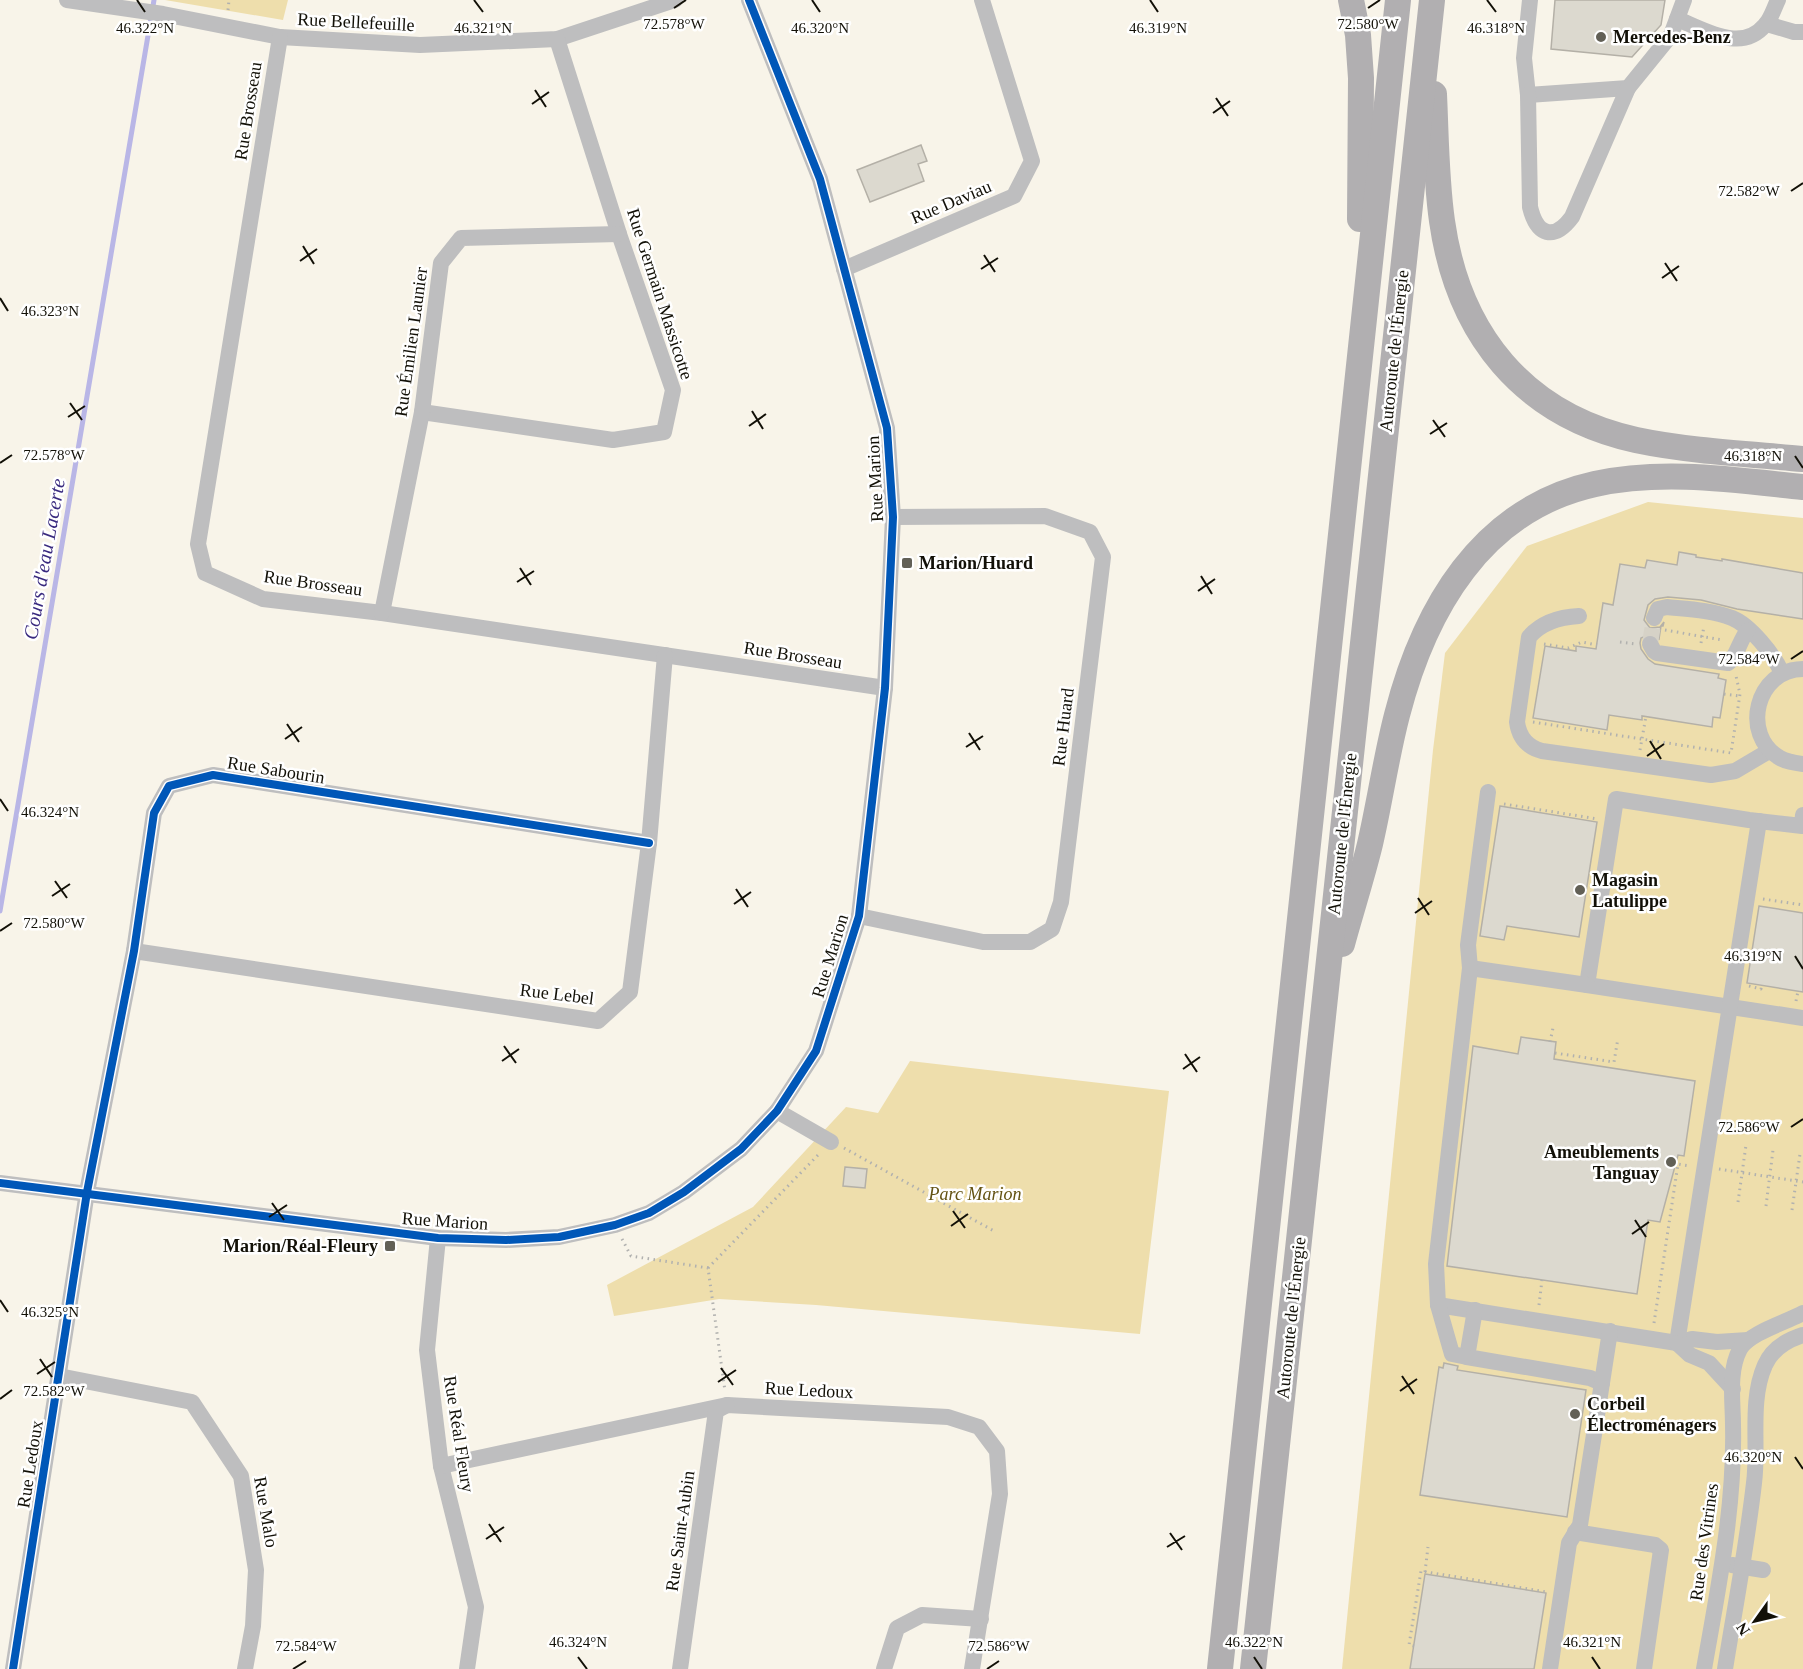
<svg xmlns="http://www.w3.org/2000/svg" width="1803" height="1669" viewBox="0 0 1803 1669" font-family="'Times New Roman',serif">
	<style>
		.green { fill: #eedeac }
		.lines { fill: none; stroke-linecap: round; stroke-linejoin: round }
		.stream { stroke: #b9b6e6; stroke-width: 5 }
		.building { fill: #dcd9cf; stroke: #b4b0a7; stroke-width: 1.5 }
		.minor-tunnel { stroke: #d6d2c7; stroke-width: 16; stroke-dasharray: 16 8; stroke-linecap: butt }
		.path { stroke: #b1b1af; stroke-width: 3; stroke-dasharray: 1.5 4.5; stroke-linecap: butt }
		.minor { stroke: #bebebf; stroke-width: 16 }
		.highway { stroke: #b1afb1; stroke-width: 26 }
		.cycleway-casing { stroke: #fff; stroke-width: 11 }
		.cycleway { stroke: #0057b8; stroke-width: 8 }
		.ticks { fill: none; stroke: #121007; stroke-width: 2 }
		.poi-dot { fill: #626056; stroke: #fff; stroke-width: 2 }
		.labels { text-anchor: middle; stroke-width: 5; stroke-linejoin: round; paint-order: stroke }
		.street-label { font-size: 18px; fill: #121007; stroke: #fff }
		.poi-label { font-size: 18px; font-weight: bold; fill: #121007; stroke: #fff; text-anchor: start }
		.park-label { font-size: 18px; font-style: italic; fill: #645313; stroke: #fff }
		.water-label { font-size: 20px; font-style: italic; fill: #392a7f; stroke: #fff }
		.ticks-label { font-size: 15px; text-anchor: middle; fill: #121007; stroke: #fff; stroke-width: 5; stroke-linejoin: round; paint-order: stroke }
	</style>
	<rect width="100%" height="100%" fill="#f8f4e9"/>
	<!-- green -->
	<g class="green">
		<path d="M 165,0 L 288,0 L 283,20 Z"/>
		<path d="M 1648,502 L 1803,518 L 1803,1669 L 1342,1669 L 1433,750 L 1445,653 L 1527,546 Z"/>
		<path d="M 910,1061 L 1169,1091 L 1140,1334 L 816,1305 L 719,1299 L 614,1316 L 607,1285 L 753,1207 L 846,1107 L 878,1113 Z"/>
	</g>
	<g class="lines">
		<!-- stream -->
		<path class="stream" d="M 0,911 L 154,0"/>
	</g>
	<!-- building -->
	<g class="building">
		<path d="M 1555,0 L 1665,0 L 1661,25 L 1632,57 L 1551,49 Z"/>
		<path d="M 921,145 L 927,161 L 918,164 L 924,181 L 870,202 L 857,170 Z"/>
		<path d="M 1679,552 L 1696,555 L 1696,557 L 1722,561 L 1722,559 L 1803,573 L 1803,619 L 1737,609 L 1701,600 L 1668,597 L 1655,599 L 1648,605 L 1644,620 L 1650,628 L 1660,627 L 1664,622 L 1663,626 L 1661,626 L 1659,639 L 1651,634 L 1641,638 L 1640,643 L 1641,649 L 1648,659 L 1655,664 L 1719,674 L 1718,678 L 1726,680 L 1720,718 L 1713,717 L 1712,727 L 1642,716 L 1642,720 L 1609,715 L 1607,730 L 1533,718 L 1545,646 L 1576,651 L 1576,646 L 1596,649 L 1603,603 L 1613,605 L 1620,564 L 1645,568 L 1647,560 L 1677,565 Z"/>
		<path d="M 1500,806 L 1597,822 L 1579,937 L 1507,926 L 1504,940 L 1480,936 Z"/>
		<path d="M 1759,906 L 1803,913 L 1803,992 L 1747,983 Z"/>
		<path d="M 1521,1037 L 1556,1042 L 1554,1059 L 1695,1081 L 1684,1156 L 1678,1155 L 1660,1222 L 1648,1220 L 1637,1294 L 1447,1266 L 1473,1046 L 1518,1054 Z"/>
		<path d="M 845,1167 L 867,1169 L 865,1188 L 843,1186 Z"/>
		<path d="M 1444,1363 L 1458,1366 L 1457,1370 L 1586,1390 L 1567,1517 L 1420,1495 L 1439,1367 L 1443,1368 Z"/>
		<path d="M 1425,1574 L 1546,1593 L 1534,1669 L 1410,1669 Z"/>
	</g>
	<g class="lines">
		<!-- minor-tunnel -->
		<path class="minor-tunnel" d="M 1650,644 L 1654,618"/>
		<!-- path -->
		<g class="path">
			<path d="M 228,10 L 229,0"/>
			<path d="M 1665,630 L 1722,640"/>
			<path d="M 1620,642 L 1636,644"/>
			<path d="M 1701,643 L 1704,626"/>
			<path d="M 1544,644 L 1568,648 L 1582,642 L 1597,645"/>
			<path d="M 1724,694 L 1740,696"/>
			<path d="M 1533,722 L 1731,753 L 1740,694 L 1736,676"/>
			<path d="M 1640,750 L 1646,716"/>
			<path d="M 1504,804 L 1598,819"/>
			<path d="M 1763,899 L 1803,905"/>
			<path d="M 1749,986 L 1761,989 L 1762,985"/>
			<path d="M 1796,1001 L 1798,991"/>
			<path d="M 1550,1042 L 1553,1028"/>
			<path d="M 1555,1053 L 1614,1062 L 1618,1038"/>
			<path d="M 844,1148 L 994,1231"/>
			<path d="M 1719,1169 L 1803,1182"/>
			<path d="M 1738,1202 L 1746,1145"/>
			<path d="M 1766,1206 L 1773,1150"/>
			<path d="M 1792,1210 L 1800,1154"/>
			<path d="M 622,1239 L 631,1256 L 708,1268 L 725,1391"/>
			<path d="M 708,1268 L 820,1153"/>
			<path d="M 1539,1305 L 1542,1280"/>
			<path d="M 1654,1323 L 1678,1164 L 1690,1166"/>
			<path d="M 1425,1572 L 1428,1547"/>
			<path d="M 1414,1646 L 1409,1645 L 1421,1571 L 1547,1592"/>
		</g>
		<!-- minor -->
		<g class="minor">
			<path d="M 67,0 L 163,14 L 280,37 L 420,45 L 557,39 L 675,0"/>
			<path d="M 1530,0 L 1524,58 L 1528,95 L 1628,88 L 1671,35 L 1684,0"/>
			<path d="M 1677,19 C 1704,29 1741,54 1765,25 C 1771,19 1774,8 1778,0"/>
			<path d="M 1767,24 L 1794,32 L 1803,32"/>
			<path d="M 280,37 L 198,544 L 205,573 L 263,599 L 382,613 L 885,688"/>
			<path d="M 1528,95 L 1530,207 C 1537,236 1554,241 1572,217 L 1628,88"/>
			<path d="M 844,269 L 1014,196 L 1032,161 L 982,0"/>
			<path d="M 422,412 L 613,440 L 664,432 L 673,390 L 619,234 L 557,39"/>
			<path d="M 382,613 L 422,412 L 441,263 L 461,238 L 619,234"/>
			<path d="M 1579,616 C 1560,617 1541,623 1529,637 L 1517,722 C 1519,737 1527,747 1542,751 L 1711,775 L 1735,771 L 1769,751"/>
			<path d="M 1654,618 L 1658,609 L 1667,607 C 1687,609 1712,610 1732,618 C 1750,625 1774,655 1782,673"/>
			<path d="M 1650,644 L 1654,651 L 1657,653 L 1728,663 C 1736,659 1740,639 1748,630"/>
			<path d="M 1803,669 C 1756,669 1740,735 1780,758 C 1787,762 1795,763 1803,764"/>
			<path d="M 1803,815 L 1802,826 L 1749,820 L 1616,799 L 1587,985 L 1803,1018"/>
			<path d="M 859,916 L 983,942 L 1030,942 L 1052,929 L 1061,902 L 1103,557 L 1090,532 L 1045,516 L 893,517"/>
			<path d="M 134,951 L 598,1021 L 630,992 L 649,843 L 665,655"/>
			<path d="M 1470,968 L 1587,985"/>
			<path d="M 777,1111 L 831,1142"/>
			<path d="M 0,1183 L 438,1238 L 506,1240 L 559,1237 L 615,1225 L 649,1213 L 684,1192 L 741,1149 L 777,1111 L 816,1051 L 859,916 L 885,688 L 893,517 L 887,428 L 820,179 L 749,0"/>
			<path d="M 438,1238 L 427,1350 L 441,1466 L 476,1607 L 467,1669"/>
			<path d="M 1438,1305 L 1677,1343 L 1692,1339 L 1717,1342 L 1748,1340"/>
			<path d="M 1475,1310 L 1467,1357 L 1590,1378 L 1602,1383"/>
			<path d="M 1677,1343 L 1759,821"/>
			<path d="M 1677,1343 L 1690,1355 L 1709,1363 L 1733,1389"/>
			<path d="M 1467,1357 L 1452,1354 L 1438,1305 L 1436,1264 L 1470,968 L 1468,945 L 1488,792"/>
			<path d="M 59,1376 L 192,1402 L 241,1476 L 256,1570 L 253,1626 L 245,1669"/>
			<path d="M 441,1466 L 727,1405 L 948,1417 L 979,1427 L 997,1451 L 1000,1494 L 972,1669"/>
			<path d="M 1575,1532 L 1655,1545 L 1661,1550 L 1644,1669"/>
			<path d="M 1732,1565 L 1763,1570"/>
			<path d="M 13,1669 L 87,1192 L 134,951 L 154,813 L 169,786 L 213,775 L 649,843"/>
			<path d="M 680,1669 L 716,1411 L 727,1405"/>
			<path d="M 884,1669 L 897,1628 L 922,1615 L 981,1619"/>
			<path d="M 1550,1669 L 1569,1543 L 1580,1525 L 1610,1331"/>
			<path d="M 1704,1669 C 1718,1589 1735,1507 1733,1425 C 1733,1402 1728,1371 1740,1349 C 1749,1333 1787,1322 1803,1313"/>
			<path d="M 1725,1669 C 1735,1607 1747,1545 1754,1483 C 1759,1446 1749,1401 1765,1365 C 1772,1349 1787,1340 1803,1335"/>
		</g>
		<!-- highway -->
		<g class="highway">
			<path d="M 1351,0 L 1358,35 L 1361,78 L 1360,219"/>
			<path d="M 1434,94 C 1436,137 1436,179 1442,221 C 1458,334 1523,415 1636,440 C 1688,451 1749,454 1803,459"/>
			<path d="M 1342,944 C 1351,911 1362,877 1370,844 C 1380,801 1386,757 1397,715 C 1424,610 1481,509 1595,484 C 1663,469 1735,480 1803,487"/>
			<path d="M 1220,1669 L 1398,0"/>
			<path d="M 1253,1669 L 1432,0"/>
		</g>
		<!-- cycleway casing -->
		<g class="cycleway-casing">
			<g id="cycleway">
				<path d="M 0,1183 L 438,1238 L 506,1240 L 559,1237 L 615,1225 L 649,1213 L 684,1192 L 741,1149 L 777,1111 L 816,1051 L 859,916 L 885,688 L 893,517 L 887,428 L 820,179 L 749,0"/>
				<path d="M 13,1669 L 87,1192 L 134,951 L 154,813 L 169,786 L 213,775 L 649,843"/>
			</g>
		</g>
		<!-- cycleway -->
		<use href="#cycleway" class="cycleway"/>
	</g>
	<!-- ticks -->
	<path class="ticks" d="M 137,0 L 145,12M 474,0 L 483,12M 812,0 L 820,12M 1150,0 L 1158,12M 1487,0 L 1496,12M 674,8 L 686,0M 1368,8 L 1380,0M 535,90 L 546,107M 1216,98 L 1228,116M 532,104 L 549,92M 1213,113 L 1230,101M 1791,191 L 1803,183M 303,246 L 314,264M 984,255 L 995,272M 300,261 L 317,249M 1665,263 L 1677,281M 981,269 L 998,258M 1662,278 L 1679,266M 0,298 L 8,311M 70,403 L 82,420M 752,411 L 763,429M 68,417 L 85,406M 1433,420 L 1445,437M 749,426 L 766,414M 1430,434 L 1447,423M 1795,456 L 1803,468M 0,463 L 12,455M 520,568 L 531,585M 1201,576 L 1212,594M 517,582 L 534,571M 1198,591 L 1215,579M 1791,659 L 1803,651M 287,724 L 299,742M 969,733 L 980,750M 285,739 L 302,727M 1650,741 L 1661,759M 966,747 L 983,736M 1647,756 L 1664,744M 0,799 L 8,811M 55,881 L 67,898M 736,889 L 748,907M 52,896 L 70,884M 1418,898 L 1429,915M 734,904 L 751,892M 1415,913 L 1432,901M 0,931 L 12,923M 1795,956 L 1803,969M 504,1046 L 516,1063M 1185,1054 L 1197,1072M 502,1061 L 519,1049M 1183,1069 L 1200,1057M 1791,1127 L 1803,1119M 272,1203 L 284,1220M 953,1211 L 965,1228M 269,1217 L 287,1205M 1635,1220 L 1646,1237M 951,1226 L 968,1214M 1632,1234 L 1649,1222M 0,1300 L 8,1312M 40,1359 L 52,1377M 721,1368 L 733,1385M 37,1374 L 55,1362M 1402,1376 L 1414,1394M 718,1382 L 736,1370M 1400,1391 L 1417,1379M 0,1399 L 12,1390M 1795,1457 L 1803,1469M 489,1524 L 501,1542M 1170,1533 L 1182,1550M 486,1539 L 504,1527M 1167,1547 L 1185,1536M 578,1657 L 587,1669M 1254,1657 L 1262,1669M 1592,1657 L 1600,1669M 293,1669 L 306,1661M 987,1669 L 999,1661"/>
	<!-- markers -->
	<g class="poi-dot">
		<circle cx="1601" cy="37" r="6"/>
		<rect x="901" y="557" width="12" height="12" rx="3"/>
		<circle cx="1580" cy="890" r="6"/>
		<circle cx="1671" cy="1162" r="6"/>
		<rect x="384" y="1240" width="12" height="12" rx="3"/>
		<circle cx="1575" cy="1414" r="6"/>
	</g>
	<g class="labels">
		<!-- street labels -->
		<g class="street-label">
			<text transform="translate(356 22) rotate(3)" y="6">Rue Bellefeuille</text>
			<text transform="translate(248 111) rotate(-81)" y="6">Rue Brosseau</text>
			<text transform="translate(951 202) rotate(-23)" y="6">Rue Daviau</text>
			<text transform="translate(660 294) rotate(72)" y="6">Rue Germain Massicotte</text>
			<text transform="translate(411 342) rotate(-82)" y="6">Rue Émilien Launier</text>
			<text transform="translate(1394 351) rotate(-84)" y="6">Autoroute de l'Énergie</text>
			<text transform="translate(875 479) rotate(-93)" y="6">Rue Marion</text>
			<text transform="translate(313 583) rotate(8)" y="6">Rue Brosseau</text>
			<text transform="translate(793 655) rotate(9)" y="6">Rue Brosseau</text>
			<text transform="translate(1063 727) rotate(-83)" y="6">Rue Huard</text>
			<text transform="translate(276 770) rotate(9)" y="6">Rue Sabourin</text>
			<text transform="translate(1342 834) rotate(-84)" y="6">Autoroute de l'Énergie</text>
			<text transform="translate(830 956) rotate(-73)" y="6">Rue Marion</text>
			<text transform="translate(557 994) rotate(7)" y="6">Rue Lebel</text>
			<text transform="translate(445 1221) rotate(4)" y="6">Rue Marion</text>
			<text transform="translate(1291 1318) rotate(-84)" y="6">Autoroute de l'Énergie</text>
			<text transform="translate(809 1390) rotate(3)" y="6">Rue Ledoux</text>
			<text transform="translate(459 1434) rotate(81)" y="6">Rue Réal Fleury</text>
			<text transform="translate(30 1464) rotate(-81)" y="6">Rue Ledoux</text>
			<text transform="translate(266 1512) rotate(80)" y="6">Rue Malo</text>
			<text transform="translate(680 1531) rotate(-82)" y="6">Rue Saint-Aubin</text>
			<text transform="translate(1704 1542) rotate(-82)" y="6">Rue des Vitrines</text>
		</g>
		<!-- poi labels -->
		<g class="poi-label">
			<text x="1613" y="43">Mercedes-Benz</text>
			<text x="919" y="569">Marion/Huard</text>
			<text x="1592" y="886">Magasin<tspan x="1592" dy="21">Latulippe</tspan></text>
			<text x="1659" y="1158" text-anchor="end">Ameublements<tspan x="1659" dy="21">Tanguay</tspan></text>
			<text x="378" y="1252" text-anchor="end">Marion/Réal-Fleury</text>
			<text x="1587" y="1410">Corbeil<tspan x="1587" dy="21">Électroménagers</tspan></text>
		</g>
		<!-- park labels -->
		<g class="park-label">
			<text x="975" y="1200">Parc Marion</text>
		</g>
		<!-- water labels -->
		<g class="water-label">
			<text transform="translate(44 559) rotate(-80)" y="7">Cours d'eau Lacerte</text>
		</g>
	</g>
	<g class="ticks-label">
		<text x="674" y="29">72.578°W</text>
		<text x="1368" y="29">72.580°W</text>
		<text x="145" y="33">46.322°N</text>
		<text x="483" y="33">46.321°N</text>
		<text x="820" y="33">46.320°N</text>
		<text x="1158" y="33">46.319°N</text>
		<text x="1496" y="33">46.318°N</text>
		<text x="1749" y="196">72.582°W</text>
		<text x="50" y="316">46.323°N</text>
		<text x="54" y="460">72.578°W</text>
		<text x="1753" y="461">46.318°N</text>
		<text x="1749" y="664">72.584°W</text>
		<text x="50" y="817">46.324°N</text>
		<text x="54" y="928">72.580°W</text>
		<text x="1753" y="961">46.319°N</text>
		<text x="1749" y="1132">72.586°W</text>
		<text x="50" y="1317">46.325°N</text>
		<text x="54" y="1396">72.582°W</text>
		<text x="1753" y="1462">46.320°N</text>
		<text x="578" y="1647">46.324°N</text>
		<text x="1254" y="1647">46.322°N</text>
		<text x="1592" y="1647">46.321°N</text>
		<text x="306" y="1651">72.584°W</text>
		<text x="999" y="1651">72.586°W</text>
	</g>
	<!-- north arrow -->
	<g transform="translate(1755 1621) rotate(236)" stroke="#ffffff" stroke-width="4.5" paint-order="stroke">
	<path d="M0-4.5L10 22L0 15L-10 22Z" fill="#121007"/>
	<text y="-9" font-size="16" font-weight="bold" text-anchor="middle" fill="#121007">N</text>
	</g>
</svg>
